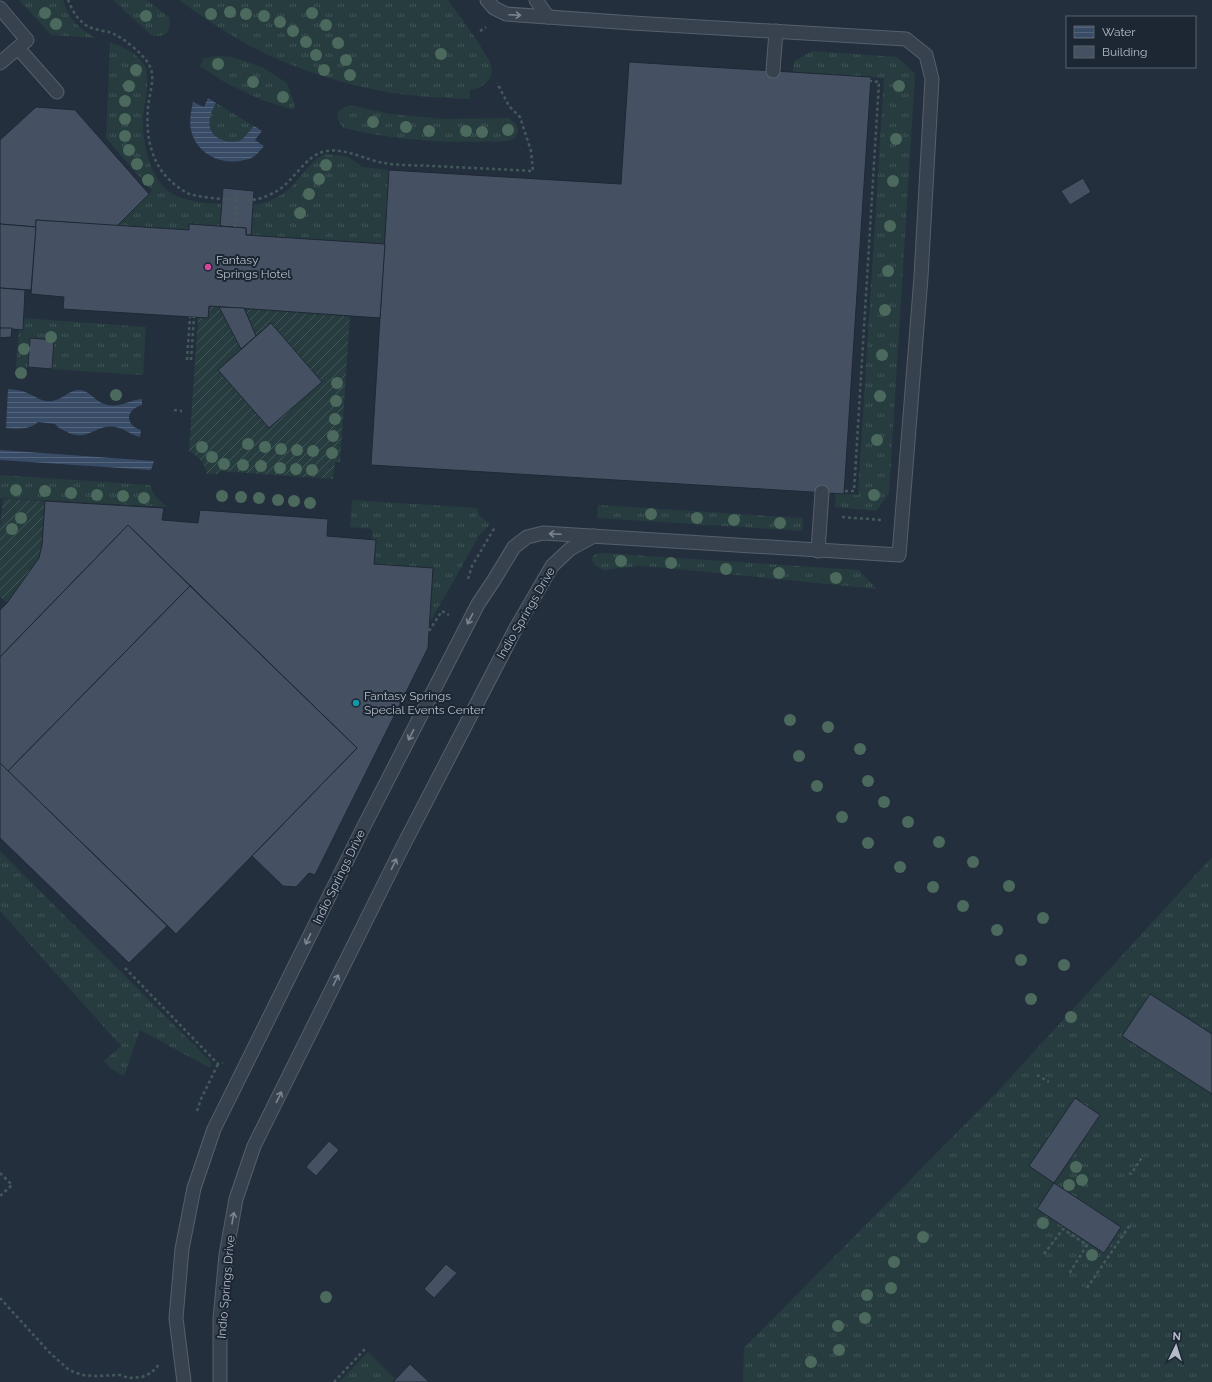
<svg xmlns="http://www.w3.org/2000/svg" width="1212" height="1382" viewBox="0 0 1212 1382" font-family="Raleway,sans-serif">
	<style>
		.grass { fill: url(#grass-tufts) }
		.garden { fill: url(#garden-furrows) }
		.water { fill: url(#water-rules) }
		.building { fill: #455162; stroke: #1f2835 }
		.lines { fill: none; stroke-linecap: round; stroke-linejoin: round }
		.service-casing { stroke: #565f6c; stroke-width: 15 }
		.path { stroke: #44595c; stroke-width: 2.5; stroke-dasharray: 3 3; stroke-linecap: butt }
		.service { stroke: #38414e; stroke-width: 13 }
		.tree { fill: #4b6a5d }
		.oneway { stroke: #7c8592 }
		.hotel-dot { fill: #d1479c; stroke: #1d2633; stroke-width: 1.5 }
		.culture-dot { fill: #0f9aa8; stroke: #1d2633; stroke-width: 1.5 }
		.labels { text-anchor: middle; stroke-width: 4; stroke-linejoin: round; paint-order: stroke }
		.poi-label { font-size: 12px; fill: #b4bcc9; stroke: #1d2633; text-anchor: start }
		.street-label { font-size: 12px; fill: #b4bcc9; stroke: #1d2633 }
	</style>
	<defs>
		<pattern id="grass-tufts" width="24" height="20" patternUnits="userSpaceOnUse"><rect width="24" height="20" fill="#263c3f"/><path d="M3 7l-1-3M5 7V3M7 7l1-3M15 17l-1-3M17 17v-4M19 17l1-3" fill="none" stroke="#435659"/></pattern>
		<pattern id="garden-furrows" width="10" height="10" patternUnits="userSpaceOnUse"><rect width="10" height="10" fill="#263c3f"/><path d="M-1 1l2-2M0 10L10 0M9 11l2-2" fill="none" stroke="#435659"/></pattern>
		<pattern id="water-rules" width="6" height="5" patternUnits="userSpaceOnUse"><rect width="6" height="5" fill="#394c67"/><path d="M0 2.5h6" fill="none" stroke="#53647b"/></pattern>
	</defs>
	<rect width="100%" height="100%" fill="#242f3e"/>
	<!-- grass -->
	<g class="grass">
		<path d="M 19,0 L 63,0 C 69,20 78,27 95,38 L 51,35 Z"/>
		<path d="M 113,0 L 147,0 L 169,17 C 171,31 168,37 152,36 Z"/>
		<path d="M 179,0 L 448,0 C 460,17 473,33 484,52 C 486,56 490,61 491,65 C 495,79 482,89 470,90 L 470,99 C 446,98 423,97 400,94 C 360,89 312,74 275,58 C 241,43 209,22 179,0 Z"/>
		<path d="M 110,42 C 123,47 141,55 146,69 C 150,84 144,103 143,118 C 142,141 150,180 171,193 C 187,202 204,203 222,204 L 220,226 L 189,224 L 189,230 L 117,226 L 152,191 L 106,138 Z"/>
		<path d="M 812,51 L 897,57 L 915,74 L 889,494 L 876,511 L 835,507 L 836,493 L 858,495 L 884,78 L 793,72 L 794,61 Z"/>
		<path d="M 219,56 L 232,57 L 262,67 L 287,83 L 295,105 L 293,110 L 262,100 L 226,83 L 200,66 L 204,58 Z"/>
		<path d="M 216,103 L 254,126 C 250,130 246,136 241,140 C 237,142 230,142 225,141 C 205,135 207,118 216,103 Z"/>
		<path d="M 350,105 L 391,114 L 444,119 L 508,118 L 515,123 L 518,129 L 516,137 L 509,141 C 450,143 402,142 344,128 C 333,117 336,110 350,105 Z"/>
		<path d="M 325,154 L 346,156 L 356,162 L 362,167 L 389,170 L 385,244 L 251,235 L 253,205 C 270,202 283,196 294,184 C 304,173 311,161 325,154 Z"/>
		<path d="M 23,318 L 146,327 L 143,375 L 16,367 L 19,329 Z"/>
		<path d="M 0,475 L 150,485 C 154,496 159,501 168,507 L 0,498 Z"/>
		<path d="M 352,500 L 477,508 L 479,515 L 490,524 L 479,536 L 430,622 L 433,568 L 374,564 L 376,540 L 372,539 L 372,529 L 350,527 Z"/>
		<path d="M 598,505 L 803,518 L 802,531 L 597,518 Z"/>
		<path d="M 602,553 L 859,570 L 877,589 L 657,567 L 639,566 L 604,570 L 595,566 L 591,558 L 596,554 Z"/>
		<path d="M 0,851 L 212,1063 L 210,1068 L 140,1030 L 124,1076 L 110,1068 L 104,1061 L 121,1046 L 0,911 Z"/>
		<path d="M 1212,857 L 1212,1382 L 743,1382 L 744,1348 L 998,1091 Z"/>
		<path d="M 368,1352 L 395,1379 L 393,1382 L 339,1382 Z"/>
	</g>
	<!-- garden -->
	<g class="garden">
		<path d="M 209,306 L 219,307 L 241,349 L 218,370 L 269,428 L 271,323 L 256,336 L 244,308 L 350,316 L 340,462 L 335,462 L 333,479 L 219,471 L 218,474 L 207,474 C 204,462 199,457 189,451 L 198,318 L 208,318 Z"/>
		<path d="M 3,499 L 45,501 L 42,545 L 39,558 L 7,603 L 0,597 L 0,527 Z"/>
	</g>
	<!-- water -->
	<g class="water">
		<path d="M 208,98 L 216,103 C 207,118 205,135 225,141 C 230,142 237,142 241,140 C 246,136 250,130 254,126 L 262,131 L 255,140 L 264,146 C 261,149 257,155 253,157 C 251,159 247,159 244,160 C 222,166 196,154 191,130 C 189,121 191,112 193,102 L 204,107 Z"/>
		<path d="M 8,389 C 15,390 23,390 29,394 C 35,396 39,400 46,401 C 61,403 68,389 80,390 C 90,391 95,401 104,404 C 120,409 128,400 142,399 L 142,405 C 125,410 125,425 141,430 L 140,437 C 131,435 124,428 115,427 C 95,423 88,444 65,431 C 61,429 57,427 55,424 L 38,422 C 30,430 16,429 6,428 Z"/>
		<path d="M 0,450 L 154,461 L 151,470 L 0,460 Z"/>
	</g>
	<!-- building -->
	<g class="building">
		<path d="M 629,62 L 871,77 L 844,494 L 371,465 L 389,170 L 621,184 Z"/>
		<path d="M 36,107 L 75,110 L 149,194 L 117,226 L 36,220 L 36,227 L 0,224 L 0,140 Z"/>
		<path d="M 1083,178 L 1091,192 L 1070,205 L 1061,191 Z"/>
		<path d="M 223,188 L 254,191 L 251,235 L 246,235 L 246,228 L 220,226 Z"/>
		<path d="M 36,220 L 189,230 L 189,224 L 246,228 L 246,235 L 385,244 L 380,318 L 209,306 L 208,318 L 63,309 L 64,297 L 31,294 Z"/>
		<path d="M 0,224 L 36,227 L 31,290 L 0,288 Z"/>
		<path d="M 0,288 L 25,290 L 23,330 L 0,328 Z"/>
		<path d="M 219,307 L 244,308 L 256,336 L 241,349 Z"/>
		<path d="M 271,323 L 322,382 L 269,428 L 218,370 Z"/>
		<path d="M 0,328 L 12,328 L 11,337 L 0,338 Z"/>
		<path d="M 30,338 L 54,340 L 52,369 L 28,367 Z"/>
		<path d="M 45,501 L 164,508 L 162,520 L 198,523 L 200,510 L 328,519 L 327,536 L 376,540 L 374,564 L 433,568 L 428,648 L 315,875 L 309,873 L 296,887 L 283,886 L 252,856 L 357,748 L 128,525 L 0,657 L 0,610 L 7,603 L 39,558 L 42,545 Z"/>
		<path d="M 128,525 L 190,586 L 8,771 L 0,763 L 0,657 Z"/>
		<path d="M 190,586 L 357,748 L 176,934 L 8,771 Z"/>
		<path d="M 0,763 L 167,926 L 129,963 L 0,838 Z"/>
		<path d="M 1150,994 L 1212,1034 L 1212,1094 L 1122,1036 Z"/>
		<path d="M 1075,1098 L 1100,1115 L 1054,1183 L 1029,1166 Z"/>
		<path d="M 329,1141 L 339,1150 L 316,1176 L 306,1167 Z"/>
		<path d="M 1054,1183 L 1121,1227 L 1104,1253 L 1037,1209 Z"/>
		<path d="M 446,1264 L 457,1273 L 434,1298 L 424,1289 Z"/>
		<path d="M 410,1364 L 429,1382 L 393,1382 Z"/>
	</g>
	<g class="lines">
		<!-- service casing -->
		<g class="service-casing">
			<g id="service">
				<path d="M 536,0 L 548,17"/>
				<path d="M 0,8 L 27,40 L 0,63"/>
				<path d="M 18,48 L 57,92"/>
				<path d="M 773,71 L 776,31"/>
				<path d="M 818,551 L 822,492"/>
				<path d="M 184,1382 L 176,1318 L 182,1249 L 194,1188 L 214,1129 L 363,828 L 478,604 L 494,580 L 514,547 L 527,537 L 543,533 L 899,555 L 921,277 L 932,79 L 926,55 L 906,39 L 633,23 L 506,14 L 494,8 L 487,0"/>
				<path d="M 220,1382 L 220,1319 L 226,1255 L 236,1199 L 254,1146 L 402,848 L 516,628 L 552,566 L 570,549 L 594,536"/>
			</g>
		</g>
		<!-- path -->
		<g class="path">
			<path d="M 68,0 C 71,7 75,16 81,21 C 88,29 99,30 109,32 C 120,35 142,53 148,63 C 157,76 149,93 148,108 C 146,130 149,152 161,170 C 168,180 177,187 187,193 C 197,198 247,202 257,199 C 264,198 271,194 277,191 C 294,181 307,153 327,151 C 346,148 366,160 384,163 C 400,166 418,165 434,166 C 467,168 500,169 533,171 L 531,151 L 520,117 L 509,106 L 497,83"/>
			<path d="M 480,31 L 486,27"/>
			<path d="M 235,227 L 237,191"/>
			<path d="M 187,360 L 190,317"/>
			<path d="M 191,360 L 194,317"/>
			<path d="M 174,410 L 182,411"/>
			<path d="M 845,491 L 854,491 L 879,82 L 870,81"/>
			<path d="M 842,517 L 881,520"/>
			<path d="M 468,579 L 472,566 L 495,527"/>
			<path d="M 429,631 L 442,611 L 449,615"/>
			<path d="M 125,968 L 218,1064 L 223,1063"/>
			<path d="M 1037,1075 L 1049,1082"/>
			<path d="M 197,1111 L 201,1099 L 218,1064"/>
			<path d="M 0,1173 L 12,1185 L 0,1196"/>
			<path d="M 1129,1173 L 1131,1174 L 1143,1156"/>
			<path d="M 1044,1254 L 1063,1229 L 1087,1245 L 1069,1274"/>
			<path d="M 1087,1288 L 1130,1225"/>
			<path d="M 0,1298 L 49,1352 L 69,1370 L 82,1375 L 95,1376 L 120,1375 L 129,1378 L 142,1377 L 151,1373 L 157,1367 L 159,1363"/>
			<path d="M 334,1382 L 365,1349"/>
		</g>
		<!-- service -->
		<use href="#service" class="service"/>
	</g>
	<!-- trees -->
	<g class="tree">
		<circle cx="230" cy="12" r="6"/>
		<circle cx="45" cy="13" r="6"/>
		<circle cx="312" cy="13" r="6"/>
		<circle cx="211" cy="14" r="6"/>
		<circle cx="246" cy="14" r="6"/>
		<circle cx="146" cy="16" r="6"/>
		<circle cx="264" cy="16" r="6"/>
		<circle cx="280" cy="22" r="6"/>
		<circle cx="56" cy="24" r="6"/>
		<circle cx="326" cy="25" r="6"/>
		<circle cx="293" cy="31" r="6"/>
		<circle cx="306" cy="42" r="6"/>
		<circle cx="338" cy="43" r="6"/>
		<circle cx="441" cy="54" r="6"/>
		<circle cx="316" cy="55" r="6"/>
		<circle cx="346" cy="60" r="6"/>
		<circle cx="218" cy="64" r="6"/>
		<circle cx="136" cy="70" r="6"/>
		<circle cx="324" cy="70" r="6"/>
		<circle cx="350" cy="75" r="6"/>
		<circle cx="253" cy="82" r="6"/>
		<circle cx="129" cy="86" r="6"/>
		<circle cx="899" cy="86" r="6"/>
		<circle cx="283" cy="97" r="6"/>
		<circle cx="125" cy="101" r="6"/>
		<circle cx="125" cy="119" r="6"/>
		<circle cx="373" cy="122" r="6"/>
		<circle cx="406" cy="127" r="6"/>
		<circle cx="508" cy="130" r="6"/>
		<circle cx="429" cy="131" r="6"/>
		<circle cx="466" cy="131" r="6"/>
		<circle cx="482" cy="132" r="6"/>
		<circle cx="125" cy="136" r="6"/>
		<circle cx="896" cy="139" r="6"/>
		<circle cx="129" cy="150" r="6"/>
		<circle cx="137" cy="164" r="6"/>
		<circle cx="326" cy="165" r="6"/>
		<circle cx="319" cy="179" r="6"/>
		<circle cx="148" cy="180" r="6"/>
		<circle cx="893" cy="181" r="6"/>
		<circle cx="309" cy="194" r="6"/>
		<circle cx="300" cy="213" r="6"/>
		<circle cx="890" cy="226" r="6"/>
		<circle cx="888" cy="271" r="6"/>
		<circle cx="885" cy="310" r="6"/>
		<circle cx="51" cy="337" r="6"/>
		<circle cx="24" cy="349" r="6"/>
		<circle cx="882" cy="355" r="6"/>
		<circle cx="21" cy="373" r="6"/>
		<circle cx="337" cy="383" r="6"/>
		<circle cx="116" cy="395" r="6"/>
		<circle cx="880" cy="396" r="6"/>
		<circle cx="336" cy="401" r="6"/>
		<circle cx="335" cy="419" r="6"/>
		<circle cx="333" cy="436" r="6"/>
		<circle cx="877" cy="440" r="6"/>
		<circle cx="248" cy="444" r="6"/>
		<circle cx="202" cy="447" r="6"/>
		<circle cx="265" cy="447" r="6"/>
		<circle cx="281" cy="449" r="6"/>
		<circle cx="297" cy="450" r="6"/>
		<circle cx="313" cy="451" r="6"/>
		<circle cx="332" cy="453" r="6"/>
		<circle cx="212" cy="457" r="6"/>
		<circle cx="224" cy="464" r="6"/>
		<circle cx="243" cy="465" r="6"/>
		<circle cx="261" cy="466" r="6"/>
		<circle cx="280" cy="468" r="6"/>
		<circle cx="296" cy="469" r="6"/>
		<circle cx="312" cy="470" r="6"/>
		<circle cx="16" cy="490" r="6"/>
		<circle cx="45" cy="491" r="6"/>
		<circle cx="71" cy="493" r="6"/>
		<circle cx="97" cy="495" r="6"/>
		<circle cx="874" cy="495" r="6"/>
		<circle cx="123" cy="496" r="6"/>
		<circle cx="222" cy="496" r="6"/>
		<circle cx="241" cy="497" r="6"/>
		<circle cx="144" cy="498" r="6"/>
		<circle cx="259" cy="498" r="6"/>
		<circle cx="278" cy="500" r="6"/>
		<circle cx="294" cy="501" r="6"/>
		<circle cx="310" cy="503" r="6"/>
		<circle cx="651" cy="514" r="6"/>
		<circle cx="21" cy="518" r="6"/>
		<circle cx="697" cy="518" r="6"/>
		<circle cx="734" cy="520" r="6"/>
		<circle cx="780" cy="523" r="6"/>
		<circle cx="12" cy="529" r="6"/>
		<circle cx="621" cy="561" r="6"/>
		<circle cx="671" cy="563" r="6"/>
		<circle cx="726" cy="569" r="6"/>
		<circle cx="779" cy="573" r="6"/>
		<circle cx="836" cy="578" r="6"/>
		<circle cx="790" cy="720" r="6"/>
		<circle cx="828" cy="727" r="6"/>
		<circle cx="860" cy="749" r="6"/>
		<circle cx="799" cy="756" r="6"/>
		<circle cx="868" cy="781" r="6"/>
		<circle cx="817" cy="786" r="6"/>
		<circle cx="884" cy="802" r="6"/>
		<circle cx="842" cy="817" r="6"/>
		<circle cx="908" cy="822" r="6"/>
		<circle cx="939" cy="842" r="6"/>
		<circle cx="868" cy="843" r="6"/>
		<circle cx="973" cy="862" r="6"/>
		<circle cx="900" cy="867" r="6"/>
		<circle cx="1009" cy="886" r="6"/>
		<circle cx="933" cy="887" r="6"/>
		<circle cx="963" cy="906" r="6"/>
		<circle cx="1043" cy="918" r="6"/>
		<circle cx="997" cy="930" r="6"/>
		<circle cx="1021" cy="960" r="6"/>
		<circle cx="1064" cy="965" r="6"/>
		<circle cx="1031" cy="999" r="6"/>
		<circle cx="1071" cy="1017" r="6"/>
		<circle cx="1076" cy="1167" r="6"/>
		<circle cx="1082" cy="1180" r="6"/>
		<circle cx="1069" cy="1185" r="6"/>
		<circle cx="1043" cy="1223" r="6"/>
		<circle cx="923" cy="1237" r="6"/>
		<circle cx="1092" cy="1255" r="6"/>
		<circle cx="894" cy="1262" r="6"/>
		<circle cx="891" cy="1288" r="6"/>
		<circle cx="867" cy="1295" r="6"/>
		<circle cx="326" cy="1297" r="6"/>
		<circle cx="865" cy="1318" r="6"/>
		<circle cx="838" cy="1326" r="6"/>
		<circle cx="839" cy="1350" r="6"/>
		<circle cx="811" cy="1362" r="6"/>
	</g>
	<!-- one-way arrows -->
	<defs><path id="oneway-shaft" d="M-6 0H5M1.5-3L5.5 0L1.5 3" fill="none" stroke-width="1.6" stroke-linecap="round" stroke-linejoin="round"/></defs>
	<g class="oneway">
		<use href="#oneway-shaft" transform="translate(515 15) rotate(3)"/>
		<use href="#oneway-shaft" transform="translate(555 534) rotate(-177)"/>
		<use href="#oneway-shaft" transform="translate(470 619) rotate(117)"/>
		<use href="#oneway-shaft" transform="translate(411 735) rotate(117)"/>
		<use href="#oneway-shaft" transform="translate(394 864) rotate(-64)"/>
		<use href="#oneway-shaft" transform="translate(308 939) rotate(116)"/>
		<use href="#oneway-shaft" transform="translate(336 980) rotate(-64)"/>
		<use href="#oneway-shaft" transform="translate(279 1097) rotate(-64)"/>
		<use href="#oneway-shaft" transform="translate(233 1218) rotate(-80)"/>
	</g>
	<!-- markers -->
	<circle class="hotel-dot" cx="208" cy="267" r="4"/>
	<circle class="culture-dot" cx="356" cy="703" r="4"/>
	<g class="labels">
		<!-- poi labels -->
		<g class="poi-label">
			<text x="216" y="264">Fantasy<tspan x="216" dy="14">Springs Hotel</tspan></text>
			<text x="364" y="700">Fantasy Springs<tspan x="364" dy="14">Special Events Center</tspan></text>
		</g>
		<!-- street labels -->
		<g class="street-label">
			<text transform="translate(526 613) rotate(-60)" y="4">Indio Springs Drive</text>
			<text transform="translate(339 877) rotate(-64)" y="4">Indio Springs Drive</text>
			<text transform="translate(226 1287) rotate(-85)" y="4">Indio Springs Drive</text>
		</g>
	</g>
	<!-- legend -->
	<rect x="1066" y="16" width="130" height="52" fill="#1d2633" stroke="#59626f"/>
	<rect x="1074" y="26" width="20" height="12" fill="url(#water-rules)" stroke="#59626f"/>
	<text x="1102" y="36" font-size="12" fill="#b4bcc9">Water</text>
	<rect x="1074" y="46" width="20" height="12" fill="#455162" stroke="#59626f"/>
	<text x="1102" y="56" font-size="12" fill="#b4bcc9">Building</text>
	<!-- north arrow -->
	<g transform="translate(1176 1346) rotate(4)" stroke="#1d2633" stroke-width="3" paint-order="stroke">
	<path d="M0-3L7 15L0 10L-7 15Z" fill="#b4bcc9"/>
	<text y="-6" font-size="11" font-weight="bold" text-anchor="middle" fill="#b4bcc9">N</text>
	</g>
</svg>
